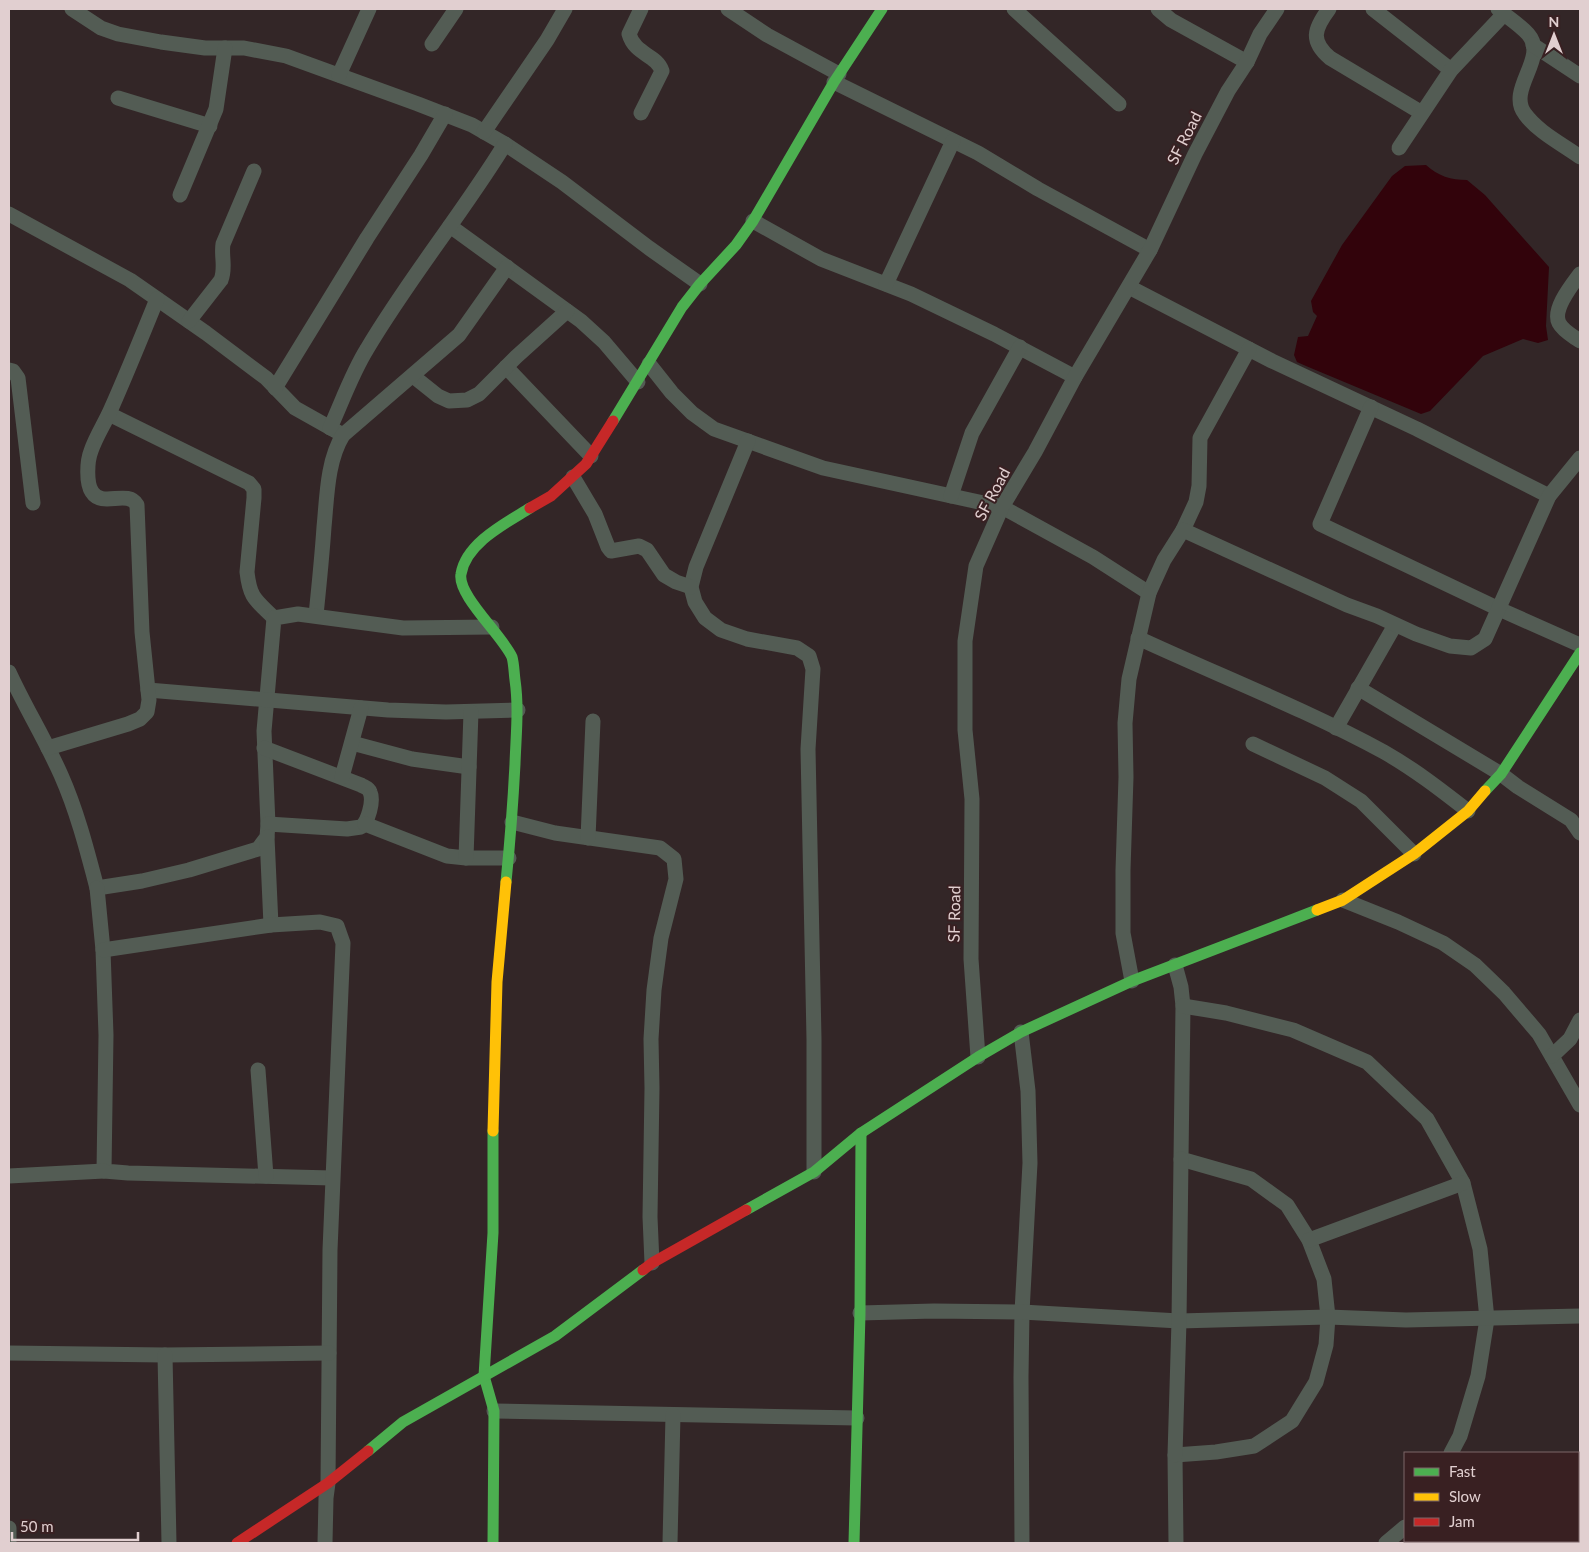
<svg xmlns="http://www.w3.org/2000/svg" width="1589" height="1552" viewBox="0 0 1589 1552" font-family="Lato,sans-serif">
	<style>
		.water { fill: #32030b }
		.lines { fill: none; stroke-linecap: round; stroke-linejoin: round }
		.street { stroke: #535c54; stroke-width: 15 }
		.fast { stroke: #4caf50; stroke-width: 11 }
		.slow { stroke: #ffc107; stroke-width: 11 }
		.jam { stroke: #c62828; stroke-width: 11 }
		.labels { text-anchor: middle; stroke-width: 4; stroke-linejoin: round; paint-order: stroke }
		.street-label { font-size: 16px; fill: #e1cfd0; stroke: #392022 }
	</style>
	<rect width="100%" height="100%" fill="#332627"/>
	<!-- water -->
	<path class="water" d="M 1426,165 C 1438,176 1451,180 1467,180 L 1485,195 L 1549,267 L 1546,326 L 1548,340 L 1538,343 L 1523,339 L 1483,356 L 1430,411 L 1421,414 L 1306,366 L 1297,362 L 1294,355 L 1298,337 L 1308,336 L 1317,316 L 1313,312 L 1311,301 L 1342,245 L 1392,176 L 1405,166 Z"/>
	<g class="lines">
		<!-- street -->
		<g class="street">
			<path d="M 72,9 L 101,28 L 118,34 L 161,42 L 205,48 L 244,48 L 286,56 L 418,104 L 472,125 L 505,144 L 562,182 L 649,248 L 700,284"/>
			<path d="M 641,9 L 629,34 C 635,55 656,54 662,71 L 641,113"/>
			<path d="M 728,9 L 767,35 L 839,74"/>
			<path d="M 1014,9 L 1119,104"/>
			<path d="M 1158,9 L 1171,20 L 1247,62"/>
			<path d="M 1329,9 C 1314,29 1310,41 1330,58 L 1422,113"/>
			<path d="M 1373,9 L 1451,70"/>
			<path d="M 1498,9 C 1507,17 1519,24 1528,34 C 1549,58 1506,89 1525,114 C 1538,132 1562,144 1580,157"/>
			<path d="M 432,44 L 456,9"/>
			<path d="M 1533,45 L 1580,76"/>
			<path d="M 339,75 L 369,9"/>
			<path d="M 834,82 L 978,153 L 1038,189 L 1150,250"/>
			<path d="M 118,98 L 210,126"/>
			<path d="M 484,132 L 547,40 L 565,9"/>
			<path d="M 1399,148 L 1451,70 L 1504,14"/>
			<path d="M 180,195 L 216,109 L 225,48"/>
			<path d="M 9,214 L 130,280 L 206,333 L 266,378 L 295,408 L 343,435"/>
			<path d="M 753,221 L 821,259 L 911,294 L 994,334 L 1075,377"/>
			<path d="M 450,226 L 581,321 L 604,342 L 638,382"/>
			<path d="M 1580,274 C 1572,285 1552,309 1559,323 C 1563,331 1573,336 1580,341"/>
			<path d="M 886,284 L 953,141"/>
			<path d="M 1129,287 L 1272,361 L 1417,429 L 1549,496"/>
			<path d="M 189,321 L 221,280 C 226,268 221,256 223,244 L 254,171"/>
			<path d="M 649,364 L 672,393 L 692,413 L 714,429 L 823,468 L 1002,507 L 1093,557 L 1149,593"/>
			<path d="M 506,367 L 591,456"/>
			<path d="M 9,370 L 13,371 L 18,378 L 33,503"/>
			<path d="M 413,376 L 438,396 L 449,401 L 467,400 L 479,394 L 516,357 L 567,311"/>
			<path d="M 275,388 L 367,238 L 421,155 L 445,114"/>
			<path d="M 1371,407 L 1320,524 L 1499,609 L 1580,645"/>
			<path d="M 109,414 L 249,483 L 254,489 L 254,498 L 247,572 C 250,599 256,600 274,618"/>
			<path d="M 330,428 C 342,402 352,373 367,349 C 409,278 462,214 505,144"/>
			<path d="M 748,441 L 696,567 L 691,587 L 695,602 L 705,618 L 721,630 L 747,639 L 797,648 L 809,656 L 813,669 L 808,749 L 814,1039 L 814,1172"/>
			<path d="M 573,477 L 595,514 L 608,547 L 611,551 L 639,546 L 647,550 L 664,575 L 676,582 L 691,587"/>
			<path d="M 951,496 L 972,433 L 1020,347"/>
			<path d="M 1183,530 L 1196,502 L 1199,486 L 1200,438 L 1249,349"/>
			<path d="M 316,615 C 319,586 322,557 324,527 C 327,497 327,461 343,435 L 459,335 L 507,267"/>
			<path d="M 1138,638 C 1220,676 1305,709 1384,752 C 1414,769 1441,790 1468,811"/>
			<path d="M 9,672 C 25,707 45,739 61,775 C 77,811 87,850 97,888 L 142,881 L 189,870 L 258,849 L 267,837 L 268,824 L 264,731 L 274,618 L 298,614 L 403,628 L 492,627"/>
			<path d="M 1358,688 L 1501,774 L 1518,787 L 1571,820 L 1580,833"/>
			<path d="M 148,690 L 388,710 L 446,712 L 518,710"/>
			<path d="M 1336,728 L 1395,625"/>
			<path d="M 352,743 L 412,759 L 469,767"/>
			<path d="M 1253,744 L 1325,778 L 1361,801 L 1414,854"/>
			<path d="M 48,748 L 128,724 L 140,719 L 147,712 L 149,700 L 142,632 L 137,505 C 128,489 102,508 92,492 C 86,483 87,461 91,451 C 96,436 105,423 111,409 C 127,373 142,336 157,299"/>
			<path d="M 264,748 L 361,785 C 364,787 369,788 370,792 C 374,801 368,822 361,827 L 347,829 L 268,824"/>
			<path d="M 342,777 L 361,708"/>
			<path d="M 512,822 L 555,833 L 660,848 L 674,859 L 676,879 L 661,938 L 654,990 L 651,1039 L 652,1088 L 650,1217 L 652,1263"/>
			<path d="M 365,824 L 447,856 L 466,858 L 509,858"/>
			<path d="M 267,837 L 271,925"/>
			<path d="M 588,838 L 593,721"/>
			<path d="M 466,858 L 471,712"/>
			<path d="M 97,888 L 103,950 L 106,1035 L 104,1171 L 128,1173 L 332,1178"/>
			<path d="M 1343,900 L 1398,922 L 1443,943 L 1475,965 L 1504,993 L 1539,1034 L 1580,1105"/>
			<path d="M 103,950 L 271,925 L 320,922 L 337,926 L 343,943 L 330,1250 L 328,1483 L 326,1498 L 325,1543"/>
			<path d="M 1175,965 L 1181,987 L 1183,1006 L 1181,1159 L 1251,1179 L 1287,1205 L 1309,1240 L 1324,1279 L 1328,1317 L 1326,1345 L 1316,1382 L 1292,1421 L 1254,1446 L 1216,1452 L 1175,1455 L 1176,1543"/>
			<path d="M 1132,981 L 1123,933 L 1123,870 L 1126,777 L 1125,723 L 1129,679 L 1149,593 L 1164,560 L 1183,530 L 1347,605 L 1377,616 L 1416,634 L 1450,646 L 1471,648 L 1485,639 L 1549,496 L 1580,458"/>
			<path d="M 1183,1006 L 1226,1013 L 1293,1030 L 1367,1062 L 1427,1119 L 1463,1183 L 1480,1249 L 1487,1319 L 1478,1376 L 1460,1436 L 1451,1453"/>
			<path d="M 1021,1032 L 1028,1091 L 1030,1163 L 1022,1312 L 1021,1377 L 1022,1543"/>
			<path d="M 1552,1056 L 1570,1039 L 1580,1020"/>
			<path d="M 978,1057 L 971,959 L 972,799 L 965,730 L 965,641 L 976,566 L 1002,507 L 1035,452 L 1075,377 L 1150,250 L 1195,154 L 1228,91 L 1247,62 L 1260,34 L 1277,9"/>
			<path d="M 258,1070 L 266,1176"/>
			<path d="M 9,1176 L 104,1171"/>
			<path d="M 1309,1240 L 1463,1183"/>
			<path d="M 860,1313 L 934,1311 L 1022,1312 L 1179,1321 L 1328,1317 L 1406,1320 L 1580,1316"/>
			<path d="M 9,1353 L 165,1355 L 329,1353"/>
			<path d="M 165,1355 L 169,1543"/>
			<path d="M 494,1411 L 857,1418"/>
			<path d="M 1175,1455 L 1179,1321 L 1181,1159"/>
			<path d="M 1578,1521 L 1580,1521"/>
			<path d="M 9,1528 L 9,1543"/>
			<path d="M 1431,1541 L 1433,1543"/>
			<path d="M 670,1543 L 673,1415"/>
			<path d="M 1386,1543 L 1405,1527"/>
			<path d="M 1571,1543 L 1571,1541"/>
		</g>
		<!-- fast -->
		<g class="fast">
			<path d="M 613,421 L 682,307 L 700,284 L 736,245 L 753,221 L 834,82 L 882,9"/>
			<path d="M 1485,791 L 1501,774 L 1580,653"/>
			<path d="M 506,882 C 510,842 513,803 515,764 C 516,735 519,708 515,680 C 514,673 514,664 512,657 C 502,635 457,595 461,574 C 466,543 506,523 530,508"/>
			<path d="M 493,1131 L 493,1233 L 484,1376 L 494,1411 L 493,1543"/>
			<path d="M 746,1210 L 814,1172 L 861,1133 L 978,1057 L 1021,1032 L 1132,981 L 1317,910"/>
			<path d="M 368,1451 L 403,1422 L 555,1336 L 643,1270"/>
			<path d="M 854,1543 L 860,1313 L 861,1133"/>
		</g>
		<!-- slow -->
		<g class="slow">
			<path d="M 1317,910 L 1343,900 L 1414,854 L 1468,811 L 1485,791"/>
			<path d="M 493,1131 L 497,982 L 506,882"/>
		</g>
		<!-- jam -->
		<g class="jam">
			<path d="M 530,508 L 551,496 L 586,464 L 613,421"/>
			<path d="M 643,1270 L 652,1263 L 746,1210"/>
			<path d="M 237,1543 L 328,1483 L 368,1451"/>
		</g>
	</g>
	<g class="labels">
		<!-- street labels -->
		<g class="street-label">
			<text transform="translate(1184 138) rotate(-63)" y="6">SF Road</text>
			<text transform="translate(992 494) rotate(-62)" y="6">SF Road</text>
			<text transform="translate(954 914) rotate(-89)" y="6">SF Road</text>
		</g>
	</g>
	<!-- border -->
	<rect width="1589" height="1552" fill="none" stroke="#e1cfd0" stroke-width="20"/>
	<!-- legend -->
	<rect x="1404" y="1452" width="175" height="90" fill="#392022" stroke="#7c6668"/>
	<rect x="1414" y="1468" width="25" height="8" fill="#4caf50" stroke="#7c6668"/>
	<text x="1449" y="1477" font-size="15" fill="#e1cfd0">Fast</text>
	<rect x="1414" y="1493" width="25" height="8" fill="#ffc107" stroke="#7c6668"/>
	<text x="1449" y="1502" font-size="15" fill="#e1cfd0">Slow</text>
	<rect x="1414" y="1518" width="25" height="8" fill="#c62828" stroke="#7c6668"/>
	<text x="1449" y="1527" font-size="15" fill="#e1cfd0">Jam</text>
	<!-- north arrow -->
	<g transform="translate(1554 35)" stroke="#392022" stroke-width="4" paint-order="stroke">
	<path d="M0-4L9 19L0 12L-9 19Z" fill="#e1cfd0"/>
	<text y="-8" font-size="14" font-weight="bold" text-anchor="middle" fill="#e1cfd0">N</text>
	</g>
	<!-- scale -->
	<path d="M12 1532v8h126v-8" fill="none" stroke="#e1cfd0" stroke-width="2.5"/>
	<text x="20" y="1532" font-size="15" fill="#e1cfd0" stroke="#392022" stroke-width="4" paint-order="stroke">50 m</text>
</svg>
